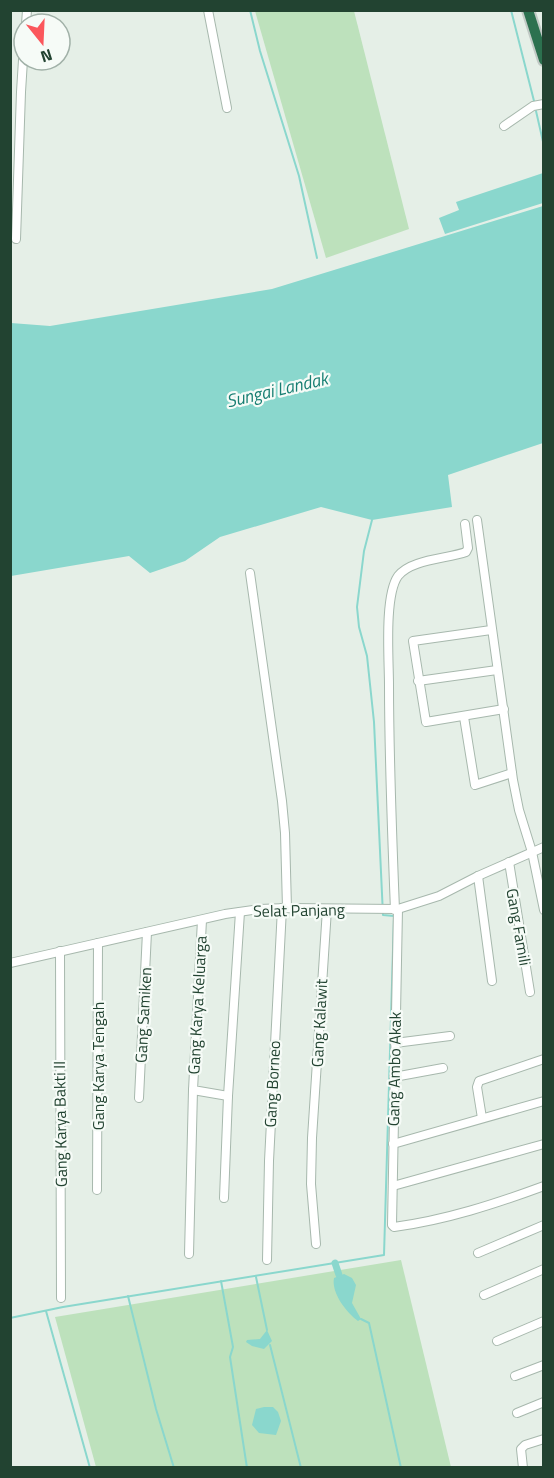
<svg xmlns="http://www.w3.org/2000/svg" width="554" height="1478" viewBox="0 0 554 1478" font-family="'Titillium Web',sans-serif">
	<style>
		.green { fill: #bde1bc }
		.water { fill: #8ad7cd }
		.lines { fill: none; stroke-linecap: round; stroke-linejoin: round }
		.stream { stroke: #8ad7cd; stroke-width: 2 }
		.canal { stroke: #8ad7cd; stroke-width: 7 }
		.minor-casing { stroke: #a7b8ad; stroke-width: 10 }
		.highway-casing { stroke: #c1cac5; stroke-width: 14 }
		.minor { stroke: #fff; stroke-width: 8 }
		.highway { stroke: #2c714f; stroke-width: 10 }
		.labels { text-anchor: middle; stroke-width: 4.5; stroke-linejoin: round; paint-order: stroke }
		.street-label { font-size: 16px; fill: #224331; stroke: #f6fbf7 }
		.water-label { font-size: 18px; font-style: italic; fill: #177e72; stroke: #f6fbf7 }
	</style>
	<rect width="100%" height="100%" fill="#e5efe7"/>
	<!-- green -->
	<g class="green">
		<path d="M 255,11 L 354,11 L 409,229 L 326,258 Z"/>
		<path d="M 401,1260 L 451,1467 L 96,1467 L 55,1317 Z"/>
	</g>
	<!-- water -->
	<g class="water">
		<path d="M 543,173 L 543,203 L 445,234 L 439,218 L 459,210 L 456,202 Z"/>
		<path d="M 543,206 L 543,443 L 448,475 L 452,507 L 372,520 L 321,507 L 220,537 L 185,561 L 150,573 L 129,556 L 11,576 L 11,323 L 50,326 L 272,289 Z"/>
		<path d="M 344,1274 L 352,1278 L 356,1285 L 352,1303 L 361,1319 L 358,1321 C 347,1313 331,1293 334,1278 Z"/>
		<path d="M 267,1330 L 272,1341 L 264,1349 L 252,1346 L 246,1342 L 247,1340 L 260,1339 Z"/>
		<path d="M 264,1407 L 273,1407 L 278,1412 L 281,1421 L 276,1435 L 259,1433 L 252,1425 L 256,1409 Z"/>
	</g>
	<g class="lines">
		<!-- stream -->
		<g class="stream">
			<path d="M 250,10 L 260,51 L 299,176 L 317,258"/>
			<path d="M 511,10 L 534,101"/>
			<path d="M 536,111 L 544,146"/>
			<path d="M 256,1277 L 267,1330"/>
			<path d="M 221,1281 L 233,1347 L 230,1357 L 247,1468"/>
			<path d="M 128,1296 L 156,1409 L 174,1468"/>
			<path d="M 46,1311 L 90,1468"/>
			<path d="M 10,1318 L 63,1307 L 384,1255 L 394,916 L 383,915 L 374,722 L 367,656 L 359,627 L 357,607 L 364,551 L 372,520"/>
			<path d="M 361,1319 L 369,1323 L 401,1468"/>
			<path d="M 270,1345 L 301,1468"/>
		</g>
		<!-- canal -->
		<path class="canal" d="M 335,1263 L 339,1275"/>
		<!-- minor casing -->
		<g class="minor-casing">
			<g id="minor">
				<path d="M 208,10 L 227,108"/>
				<path d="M 26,24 L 27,10"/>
				<path d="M 504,126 L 533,106 L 544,104"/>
				<path d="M 16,239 L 21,92 L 24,44"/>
				<path d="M 477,520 L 513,780 L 519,810 L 532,852 L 544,910"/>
				<path d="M 250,573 L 282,801 L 285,833 L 287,908"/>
				<path d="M 491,630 L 413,641 L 426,722 L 504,709"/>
				<path d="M 418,681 L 497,670"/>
				<path d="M 464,717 L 475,785 L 512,773"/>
				<path d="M 509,862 L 530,992"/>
				<path d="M 478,876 L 492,981"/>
				<path d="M 398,909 L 392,1225 L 394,1227 C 446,1220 495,1204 544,1186"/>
				<path d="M 395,910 C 392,834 389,760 389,685 C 389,659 384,596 398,576 C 411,559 447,559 466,552 L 468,548 L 465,524"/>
				<path d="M 202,920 L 193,1090 L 228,1096"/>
				<path d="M 60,951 L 61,1298"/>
				<path d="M 10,963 L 225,914 L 259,909 L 287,908 L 398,909 L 439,896 L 478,876 L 544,847"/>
				<path d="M 395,1043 L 450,1036"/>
				<path d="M 394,1077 L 443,1068"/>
				<path d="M 139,1098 L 147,932"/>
				<path d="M 482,1118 L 477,1087 L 479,1081 L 544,1059"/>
				<path d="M 393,1144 L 544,1101"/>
				<path d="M 393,1186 L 544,1144"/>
				<path d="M 97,1190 L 98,943"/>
				<path d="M 224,1198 L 228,1096 L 240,912"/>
				<path d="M 316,1244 L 311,1184 L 312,1138 L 327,909"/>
				<path d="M 478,1253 L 544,1225"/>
				<path d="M 189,1254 L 193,1090"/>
				<path d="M 267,1260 L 269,1161 L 282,908"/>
				<path d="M 484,1295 L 544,1269"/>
				<path d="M 497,1341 L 544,1321"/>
				<path d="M 515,1376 L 544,1365"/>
				<path d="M 517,1413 L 544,1402"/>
				<path d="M 523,1468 L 521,1449 L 525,1445 L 544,1439"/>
			</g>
		</g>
		<!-- highway casing -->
		<g class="highway-casing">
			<path id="highway" d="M 528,10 L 544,60"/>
		</g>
		<!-- minor -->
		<use href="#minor" class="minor"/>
		<!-- highway -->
		<use href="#highway" class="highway"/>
	</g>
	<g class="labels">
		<!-- street labels -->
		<g class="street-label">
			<text transform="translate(299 910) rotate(-1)" y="6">Selat Panjang</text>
			<text transform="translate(519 927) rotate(80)" y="6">Gang Famili</text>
			<text transform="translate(197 1005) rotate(-87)" y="6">Gang Karya Keluarga</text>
			<text transform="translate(143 1015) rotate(-87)" y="6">Gang Samiken</text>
			<text transform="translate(319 1023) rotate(-87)" y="6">Gang Kalawit</text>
			<text transform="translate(98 1066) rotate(-90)" y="6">Gang Karya Tengah</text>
			<text transform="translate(394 1069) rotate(-89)" y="6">Gang Ambo Akak</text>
			<text transform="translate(272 1084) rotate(-87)" y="6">Gang Borneo</text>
			<text transform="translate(60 1124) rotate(-91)" y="6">Gang Karya Bakti II</text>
		</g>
		<!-- water labels -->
		<g class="water-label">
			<text transform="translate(277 390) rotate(-13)" y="6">Sungai Landak</text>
		</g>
	</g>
	<!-- border -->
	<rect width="554" height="1478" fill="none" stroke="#224331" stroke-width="24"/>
	<!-- north arrow -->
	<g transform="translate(42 42) rotate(162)"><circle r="28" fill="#f6fbf7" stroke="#a1b1a8" stroke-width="1.5"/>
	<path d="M0-4.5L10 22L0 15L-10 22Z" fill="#fb575c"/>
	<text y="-9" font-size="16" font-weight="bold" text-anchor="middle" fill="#224331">N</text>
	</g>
</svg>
